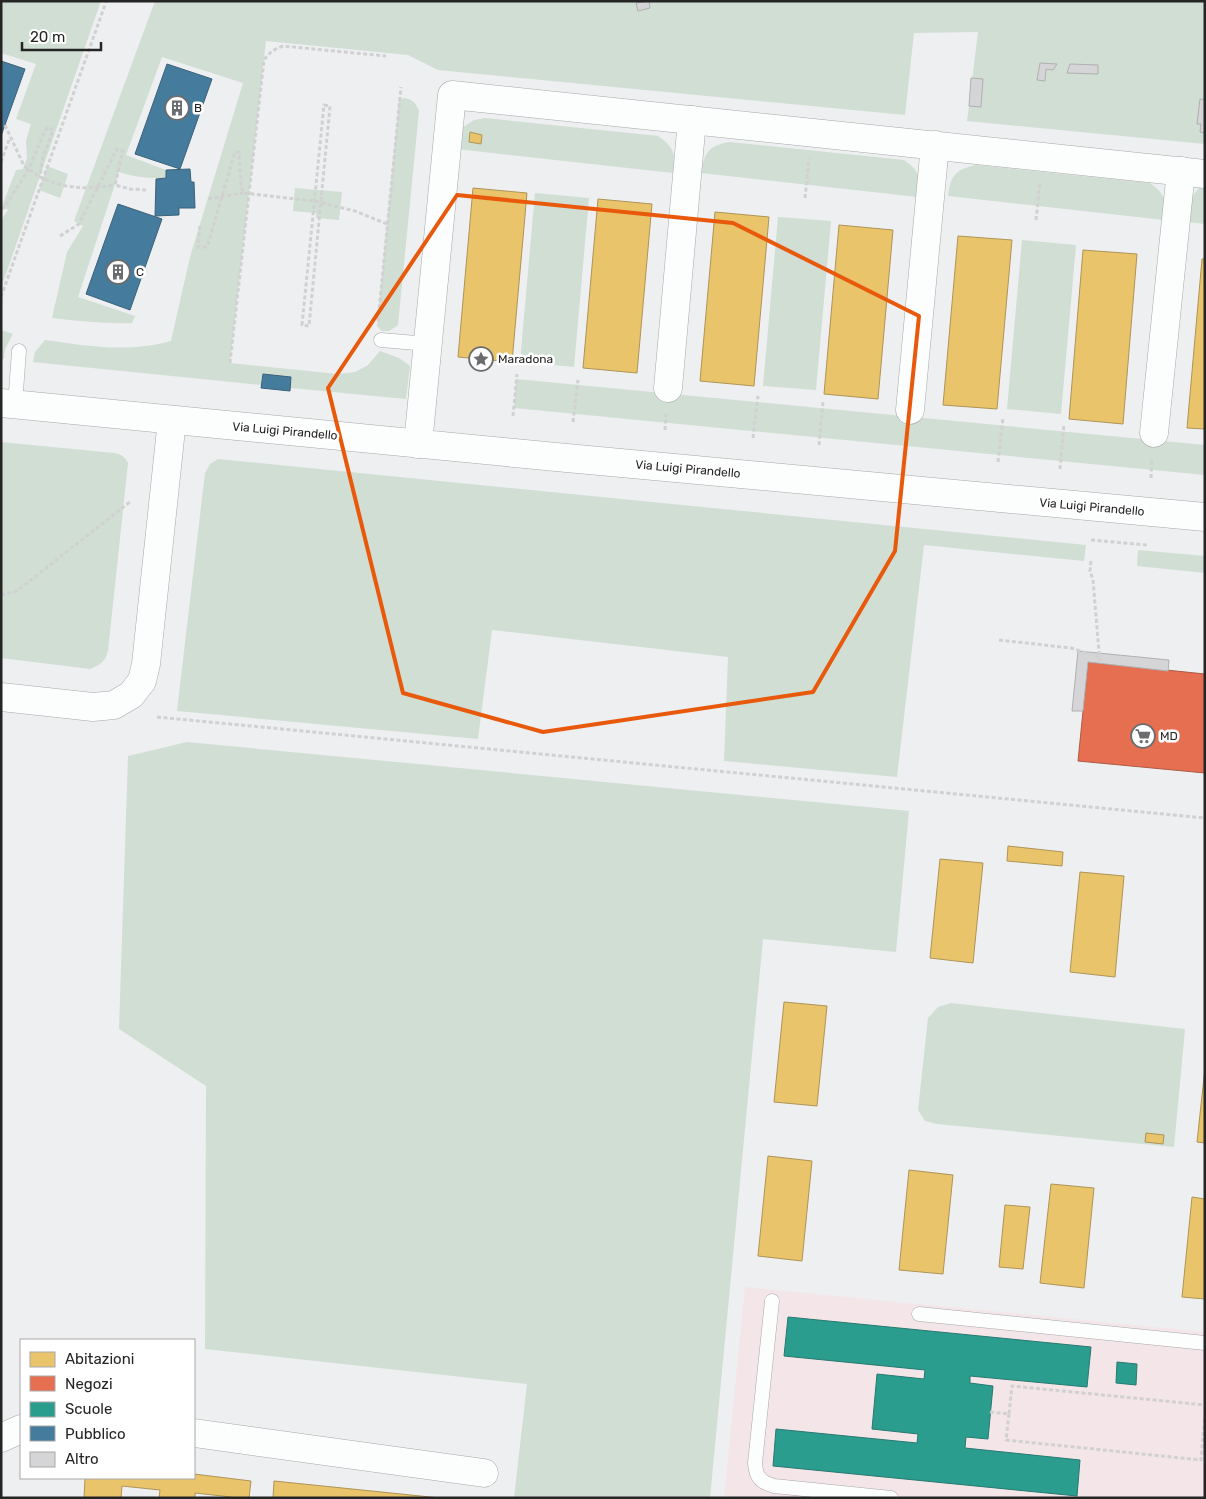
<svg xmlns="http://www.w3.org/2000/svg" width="1206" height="1499" viewBox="0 0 1206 1499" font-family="Rubik,sans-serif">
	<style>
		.education { fill: #f4e5e8 }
		.green { fill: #d0ded4 }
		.homes { fill: #e9c46a; stroke: #ae9456 }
		.shops { fill: #e76f51; stroke: #ad5944 }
		.schools { fill: #2a9d8f; stroke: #287970 }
		.public { fill: #457b9d; stroke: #3b6179 }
		.building { fill: #d5d4d6; stroke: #b0b0b1 }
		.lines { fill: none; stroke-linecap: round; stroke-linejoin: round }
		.service-casing { stroke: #a7a8a9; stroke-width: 15 }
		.minor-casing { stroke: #a7a8a9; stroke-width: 29 }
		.path { stroke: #d1d1d2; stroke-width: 3; stroke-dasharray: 4 2.5; stroke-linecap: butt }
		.service { stroke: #fcfdfd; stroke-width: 14 }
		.minor { stroke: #fcfdfd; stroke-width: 28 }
		.marked { fill: none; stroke: #e8590c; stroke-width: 4; stroke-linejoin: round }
		.labels { text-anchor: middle; stroke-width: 5; stroke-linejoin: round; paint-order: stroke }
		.poi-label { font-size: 12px; fill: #252526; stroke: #fff; text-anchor: start }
		.street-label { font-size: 12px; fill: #252526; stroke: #fff }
	</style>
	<rect width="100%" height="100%" fill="#eeeff1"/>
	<!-- education -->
	<path class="education" d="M 745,1287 L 1205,1332 L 1205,1498 L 724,1498 Z"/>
	<!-- green -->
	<g class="green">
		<path d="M 1,1 L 101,1 L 1,288 L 1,220 L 8,210 L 2,206 L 16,170 L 23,169 L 27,158 L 26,141 L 31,124 L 16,119 L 36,64 L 1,53 Z"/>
		<path d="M 155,1 L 1205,1 L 1205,144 L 967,121 L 978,32 L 914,33 L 905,115 L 438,70 L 408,55 L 266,41 L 230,363 L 338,374 L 355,372 L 368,365 L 380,351 L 399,358 L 410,366 L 406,399 L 291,388 L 291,377 L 263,375 L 262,385 L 33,362 L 35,352 L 45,340 C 88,346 128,353 171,341 L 190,257 L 243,83 L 162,57 L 126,155 L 166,170 L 166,178 C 150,179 134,177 119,172 L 78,297 L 135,316 L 132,323 C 105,324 79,321 52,318 L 67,252 L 83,226 L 74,221 Z"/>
		<path d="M 404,98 C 413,99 416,104 419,111 L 398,325 L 389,331 L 382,331 L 377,326 L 399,100 Z"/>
		<path d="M 485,118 L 658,136 C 675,148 675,153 673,173 L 457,149 L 462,128 L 474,120 Z"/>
		<path d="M 730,142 L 904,160 C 921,172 920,177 918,197 L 701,173 C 704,152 710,145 730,142 Z"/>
		<path d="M 976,165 L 1150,183 C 1166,195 1166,200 1164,220 L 948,196 C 950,176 956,169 976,165 Z"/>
		<path d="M 47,166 L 68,174 L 60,198 L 39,190 Z"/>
		<path d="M 1200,186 L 1205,186 L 1205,224 L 1187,222 L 1192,197 Z"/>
		<path d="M 295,188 L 342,192 L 339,220 L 316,218 L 316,213 L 293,211 Z"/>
		<path d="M 535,193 L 589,198 L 574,367 L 520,362 Z"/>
		<path d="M 778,217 L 831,221 L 816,390 L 763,386 Z"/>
		<path d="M 1022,240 L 1076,245 L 1061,414 L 1007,409 Z"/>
		<path d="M 1,330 L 13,334 L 5,349 L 4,359 L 1,359 Z"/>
		<path d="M 516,379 L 1205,445 L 1205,475 L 514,408 Z"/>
		<path d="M 1,442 L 114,453 C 121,454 124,456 128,463 L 108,651 C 105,662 100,665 90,669 L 1,658 Z"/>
		<path d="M 218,459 L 1086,545 L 1084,561 L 924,545 L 897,777 L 724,761 L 728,657 L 492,630 L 478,739 L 177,711 L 205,473 L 210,464 Z"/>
		<path d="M 1138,550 L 1205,556 L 1205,573 L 1137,566 Z"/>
		<path d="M 187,742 L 909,811 L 896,952 L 763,939 L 710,1498 L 514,1498 L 527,1384 L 205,1349 L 206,1086 L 119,1029 L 128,756 Z"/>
		<path d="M 951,1003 L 1185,1029 L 1174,1147 L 937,1124 L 925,1121 L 918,1110 L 928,1018 L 938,1007 Z"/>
	</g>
	<!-- homes -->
	<g class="homes">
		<path d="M 470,132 L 482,135 L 481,144 L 469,142 Z"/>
		<path d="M 473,188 L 527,193 L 512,362 L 458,357 Z"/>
		<path d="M 598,199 L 652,204 L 637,373 L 583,368 Z"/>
		<path d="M 715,212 L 769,217 L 754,386 L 700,381 Z"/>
		<path d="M 839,225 L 893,230 L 878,399 L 824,394 Z"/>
		<path d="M 958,236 L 1012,240 L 997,409 L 943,405 Z"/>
		<path d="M 1083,250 L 1137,254 L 1123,424 L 1069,419 Z"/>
		<path d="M 1202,259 L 1205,259 L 1205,429 L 1187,428 Z"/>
		<path d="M 1008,846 L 1063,852 L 1062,866 L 1007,861 Z"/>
		<path d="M 940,859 L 983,863 L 973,963 L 930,958 Z"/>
		<path d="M 1080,872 L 1124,876 L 1115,977 L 1070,972 Z"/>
		<path d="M 784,1002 L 827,1006 L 817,1106 L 774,1102 Z"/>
		<path d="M 1205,1068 L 1205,1143 L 1197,1142 Z"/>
		<path d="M 1146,1133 L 1164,1135 L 1163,1144 L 1145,1142 Z"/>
		<path d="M 768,1156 L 812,1161 L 802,1261 L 758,1256 Z"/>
		<path d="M 909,1170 L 953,1175 L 943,1274 L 899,1270 Z"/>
		<path d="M 1051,1184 L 1094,1188 L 1084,1288 L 1040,1283 Z"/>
		<path d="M 1192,1197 L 1205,1199 L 1205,1299 L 1182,1297 Z"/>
		<path d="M 1005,1205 L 1030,1207 L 1023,1269 L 999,1267 Z"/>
		<path d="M 194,1474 L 251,1481 L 249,1498 L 231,1498 L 231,1497 L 195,1493 L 195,1498 L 159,1498 L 160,1490 L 122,1486 L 121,1498 L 84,1498 L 85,1478 L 194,1478 Z"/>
		<path d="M 274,1481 L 440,1498 L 273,1498 Z"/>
	</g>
	<!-- shops -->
	<path class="shops" d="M 1088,662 L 1205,674 L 1205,773 L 1078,761 Z"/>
	<!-- schools -->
	<g class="schools">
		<path d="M 788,1317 L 1091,1347 L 1087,1387 L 970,1376 L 970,1383 L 993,1386 L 988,1439 L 966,1437 L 965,1448 L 1080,1460 L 1077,1496 L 773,1466 L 776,1429 L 917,1443 L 918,1434 L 872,1429 L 877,1374 L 924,1379 L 925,1370 L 784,1356 Z"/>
		<path d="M 1117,1362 L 1137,1364 L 1136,1385 L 1116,1383 Z"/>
	</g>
	<!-- public -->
	<g class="public">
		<path d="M 1,61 L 25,69 L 1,136 Z"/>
		<path d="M 167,64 L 212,79 L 180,169 L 135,154 Z"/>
		<path d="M 190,169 L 191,182 L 194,182 L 195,208 L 179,208 L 179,215 L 155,216 L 156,179 L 166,178 L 166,170 Z"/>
		<path d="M 118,204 L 162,219 L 130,310 L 86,294 Z"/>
		<path d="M 263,374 L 291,377 L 290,391 L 261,388 Z"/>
	</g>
	<!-- building -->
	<g class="building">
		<path d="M 649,1 L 650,8 L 638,11 L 636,3 Z"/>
		<path d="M 1040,63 L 1057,64 L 1053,70 L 1046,69 L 1045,81 L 1037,80 Z"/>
		<path d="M 1070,64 L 1098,65 L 1098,74 L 1067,73 Z"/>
		<path d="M 971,78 L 983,79 L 981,107 L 969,106 Z"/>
		<path d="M 1200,99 L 1205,100 L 1205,133 L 1200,132 L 1201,124 L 1197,124 Z"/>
		<path d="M 1078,651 L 1169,660 L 1168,671 L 1088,662 L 1083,711 L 1072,711 Z"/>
	</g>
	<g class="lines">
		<!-- service casing -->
		<g class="service-casing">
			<g id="service">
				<path d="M 381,340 L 428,344"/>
				<path d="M 15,405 L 19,351"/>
				<path d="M 772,1301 L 755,1463 C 756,1477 760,1482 774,1486 L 891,1498"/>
				<path d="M 919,1314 L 1205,1343"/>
			</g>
		</g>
		<!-- minor casing -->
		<g class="minor-casing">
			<g id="minor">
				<path d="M 668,388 L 692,120"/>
				<path d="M 1,403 L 556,457 L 1205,517"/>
				<path d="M 910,410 L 935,145"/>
				<path d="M 1154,433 L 1181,171"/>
				<path d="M 418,444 L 452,95 L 1205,174"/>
				<path d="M 1,697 L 93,707 L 114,705 L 131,695 L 142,681 L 146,664 L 172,420"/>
				<path d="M 194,1433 L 484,1473"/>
				<path d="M 1,1438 L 21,1429"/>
			</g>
		</g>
		<!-- path -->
		<g class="path">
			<path d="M 324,105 L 330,106 L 309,326 L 302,325 Z"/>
			<path d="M 5,125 L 24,166 L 40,177"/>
			<path d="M 1,162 L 10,137"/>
			<path d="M 805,198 L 809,158"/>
			<path d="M 208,199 L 243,193"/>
			<path d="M 1,208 L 4,208 L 28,170 L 47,127 L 53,130 L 43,157 L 40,177 C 68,190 85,189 115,185"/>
			<path d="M 1036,220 L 1040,182"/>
			<path d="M 200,226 L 198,247 L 207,247 L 235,152 L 239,152 L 241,185 L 243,193 L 314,201 L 355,211 L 387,224"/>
			<path d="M 60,236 L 79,224 L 117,149 L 123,151 L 115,185 L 130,189 L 146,190"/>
			<path d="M 1,297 L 106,2"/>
			<path d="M 378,321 L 401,87"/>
			<path d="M 230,363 L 264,60 C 269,53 274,49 283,46 L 386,56"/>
			<path d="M 513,416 L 517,374"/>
			<path d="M 573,422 L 578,380"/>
			<path d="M 665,430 L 666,414"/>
			<path d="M 753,438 L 758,396"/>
			<path d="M 819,445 L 823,402"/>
			<path d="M 905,454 L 907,435"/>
			<path d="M 998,462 L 1003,418"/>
			<path d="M 1060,469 L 1064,424"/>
			<path d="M 1151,478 L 1152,458"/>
			<path d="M 1091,540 L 1147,545"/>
			<path d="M 1091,561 L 1090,571 L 1093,580 L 1100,664"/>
			<path d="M 1,595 L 17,591 L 131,501"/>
			<path d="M 999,640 L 1071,648 L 1099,657"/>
			<path d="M 157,717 L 1205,818"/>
			<path d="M 990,1412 L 1009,1414 L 1012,1386 L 1205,1405"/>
			<path d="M 1009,1414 L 1006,1440 L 1201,1460 L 1203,1436"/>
			<path d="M 1203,1436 L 1205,1415"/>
		</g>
		<!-- service -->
		<use href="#service" class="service"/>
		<!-- minor -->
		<use href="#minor" class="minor"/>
	</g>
	<!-- marked area -->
	<path class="marked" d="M 457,195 L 733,223 L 919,316 L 895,551 L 813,692 L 543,732 L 403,693 L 328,388 Z"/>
	<!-- icons -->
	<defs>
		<g id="building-ring" transform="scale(1.25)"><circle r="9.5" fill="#fff" stroke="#6b6c6d" stroke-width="1.5"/><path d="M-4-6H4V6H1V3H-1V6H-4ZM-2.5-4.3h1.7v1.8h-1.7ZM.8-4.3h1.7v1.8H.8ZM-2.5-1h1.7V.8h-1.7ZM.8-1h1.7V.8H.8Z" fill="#6b6c6d"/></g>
		<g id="sight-ring" transform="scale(1.25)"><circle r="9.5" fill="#fff" stroke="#6b6c6d" stroke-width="1.5"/><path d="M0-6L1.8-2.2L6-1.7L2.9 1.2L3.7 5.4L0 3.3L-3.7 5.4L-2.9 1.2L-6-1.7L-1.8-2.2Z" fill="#6b6c6d"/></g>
		<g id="supermarket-ring" transform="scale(1.25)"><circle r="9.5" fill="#fff" stroke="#6b6c6d" stroke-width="1.5"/><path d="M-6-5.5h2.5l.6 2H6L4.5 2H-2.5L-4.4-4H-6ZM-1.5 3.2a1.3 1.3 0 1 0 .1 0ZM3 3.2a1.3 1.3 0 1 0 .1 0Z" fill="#6b6c6d"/></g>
	</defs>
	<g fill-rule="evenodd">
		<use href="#building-ring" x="177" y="108"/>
		<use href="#building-ring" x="118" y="272"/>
		<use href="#sight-ring" x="481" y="359"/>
		<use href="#supermarket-ring" x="1143" y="736"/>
	</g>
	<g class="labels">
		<!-- poi labels -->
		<g class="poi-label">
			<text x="194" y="112">B</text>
			<text x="136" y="276">C</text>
			<text x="498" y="363">Maradona</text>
			<text x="1160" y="740">MD</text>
		</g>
		<!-- street labels -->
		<g class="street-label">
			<text transform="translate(285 431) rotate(5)" y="4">Via Luigi Pirandello</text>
			<text transform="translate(688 469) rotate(5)" y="4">Via Luigi Pirandello</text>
			<text transform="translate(1092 507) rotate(5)" y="4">Via Luigi Pirandello</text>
		</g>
	</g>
	<!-- border -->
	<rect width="1206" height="1499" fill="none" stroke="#252526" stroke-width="5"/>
	<!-- legend -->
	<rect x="20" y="1339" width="175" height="140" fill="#ffffff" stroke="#a8a8a8"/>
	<rect x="30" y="1352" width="25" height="15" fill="#e9c46a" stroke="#a8a8a8"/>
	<text x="65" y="1364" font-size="15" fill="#252526">Abitazioni</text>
	<rect x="30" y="1376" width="25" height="15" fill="#e76f51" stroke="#a8a8a8"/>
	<text x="65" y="1389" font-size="15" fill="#252526">Negozi</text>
	<rect x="30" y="1402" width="25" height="15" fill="#2a9d8f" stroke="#a8a8a8"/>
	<text x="65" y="1414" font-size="15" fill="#252526">Scuole</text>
	<rect x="30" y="1426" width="25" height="15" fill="#457b9d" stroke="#a8a8a8"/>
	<text x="65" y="1439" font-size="15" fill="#252526">Pubblico</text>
	<rect x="30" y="1452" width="25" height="15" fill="#d5d4d6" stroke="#a8a8a8"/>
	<text x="65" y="1464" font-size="15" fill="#252526">Altro</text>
	<!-- scale -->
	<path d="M22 42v8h79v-8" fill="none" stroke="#252526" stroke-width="2.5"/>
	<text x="30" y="42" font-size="15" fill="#252526" stroke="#ffffff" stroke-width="4" paint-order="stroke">20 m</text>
</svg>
